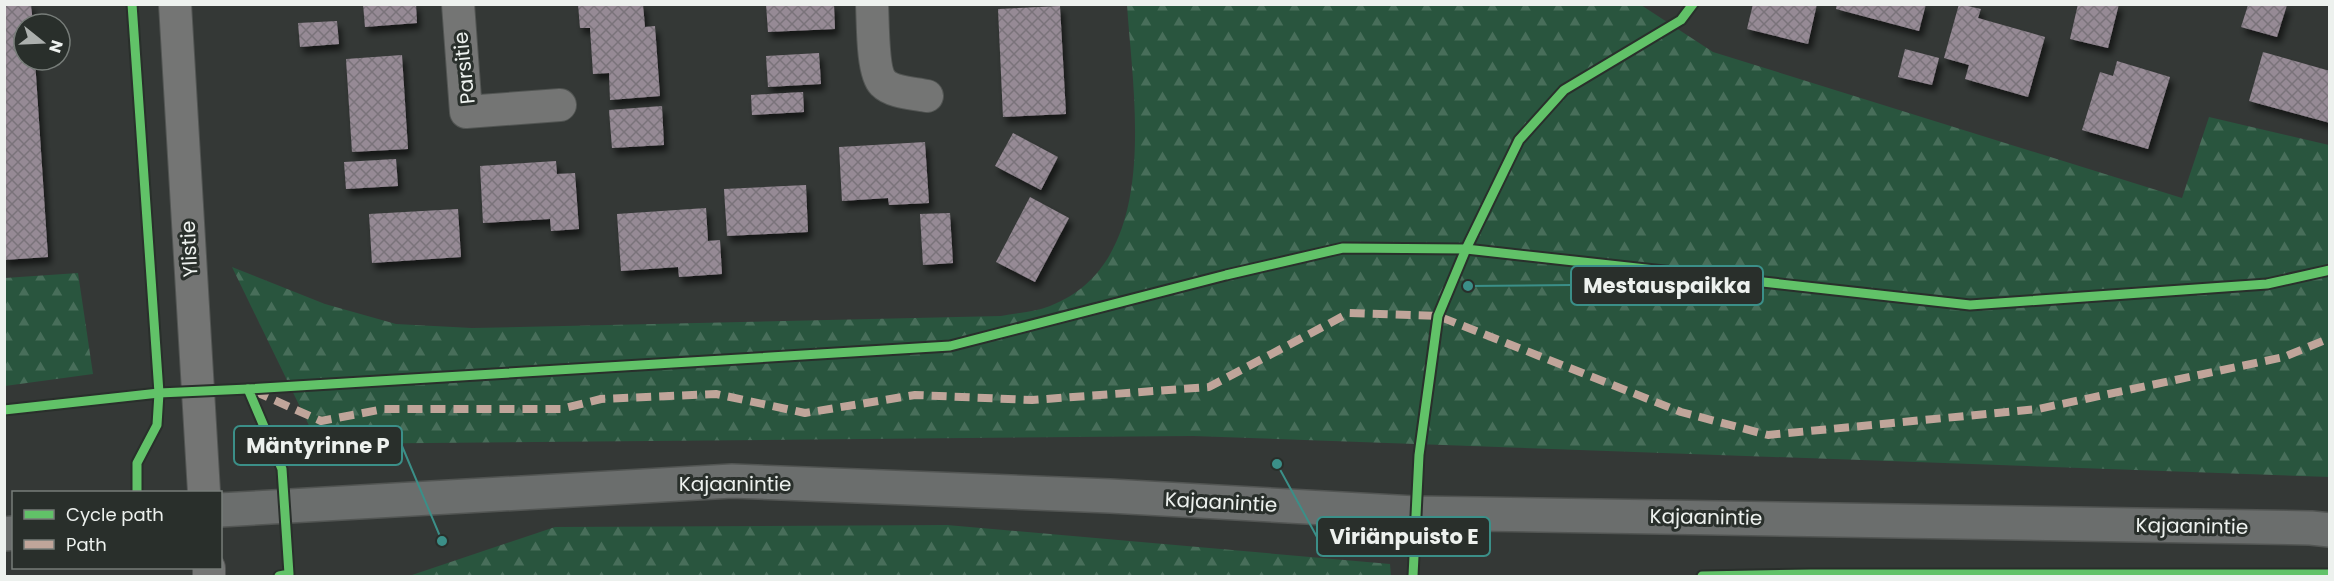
<svg xmlns="http://www.w3.org/2000/svg" width="2334" height="581" viewBox="0 0 2334 581" font-family="Poppins,sans-serif">
	<style>
		.forest { fill: url(#forest-firs) }
		.building { fill: url(#building-cross-hatch); filter: url(#shadow) }
		.lines { fill: none; stroke-linecap: round; stroke-linejoin: round }
		.minor-casing { stroke: #525553; stroke-width: 34 }
		.secondary-casing { stroke: #525553; stroke-width: 36 }
		.minor { stroke: #747574; stroke-width: 32 }
		.secondary { stroke: #6b6e6d; stroke-width: 33 }
		.quiet { stroke: #c0a59a; stroke-width: 8; stroke-dasharray: 15 8; stroke-linecap: butt }
		.cycleway-casing { stroke: #292f2b; stroke-width: 13 }
		.cycleway { stroke: #61c268; stroke-width: 9 }
		.labels { text-anchor: middle; stroke-width: 6; stroke-linejoin: round; paint-order: stroke }
		.street-label { font-size: 20px; fill: #edf1ee; stroke: #292f2b }
		.leader { fill: none; stroke: #3b8f88; stroke-width: 2 }
		.callout-dot { fill: #3b8f88; stroke: #292f2b; stroke-width: 2 }
		.callout { fill: #292f2b; stroke: #3b8f88; stroke-width: 2 }
		.callout-label { font-size: 21px; text-anchor: middle; font-weight: bold; fill: #edf1ee }
	</style>
	<defs>
		<pattern id="forest-firs" width="22" height="20" patternUnits="userSpaceOnUse" patternTransform="scale(1.5)"><rect width="22" height="20" fill="#29553e"/><path d="M5 1l3.5 6h-7zM16 11l3.5 6h-7z" fill="#486e5a"/></pattern>
		<pattern id="building-cross-hatch" width="8" height="8" patternUnits="userSpaceOnUse" patternTransform="scale(1.5)"><rect width="8" height="8" fill="#968a95"/><path d="M0 0l8 8M0 8l8-8" fill="none" stroke="#7a737a"/></pattern>
		<filter id="shadow"><feDropShadow dx="3.5" dy="6" stdDeviation="3" flood-color="#0009"/></filter>
	</defs>
	<rect width="100%" height="100%" fill="#343836"/>
	<!-- forest -->
	<g class="forest">
		<path d="M 1127,5 L 1641,5 L 1713,52 L 2182,198 L 2209,117 L 2329,145 L 2329,477 L 1193,436 L 318,444 L 232,267 L 325,304 L 396,324 L 472,328 L 1001,316 C 1017,313 1035,312 1050,306 C 1163,262 1133,98 1127,5 Z"/>
		<path d="M 78,273 L 93,374 L 5,386 L 5,278 Z"/>
		<path d="M 947,525 L 1390,564 L 1391,576 L 409,576 L 555,527 Z"/>
	</g>
	<!-- building -->
	<g class="building">
		<path d="M 4,4 L 31,4 L 33,24 L 24,24 L 24,60 L 35,60 L 48,257 L 4,260 Z"/>
		<path d="M 363,4 L 416,4 L 417,23 L 365,27 Z"/>
		<path d="M 578,4 L 643,4 L 645,27 L 655,26 L 660,96 L 610,100 L 609,73 L 593,74 L 590,28 L 580,28 Z"/>
		<path d="M 766,4 L 834,4 L 835,29 L 768,32 Z"/>
		<path d="M 1753,4 L 1817,4 L 1808,44 L 1747,29 Z"/>
		<path d="M 1837,4 L 1926,4 L 1919,31 L 1836,9 Z"/>
		<path d="M 1959,4 L 1981,9 L 1978,18 L 2045,37 L 2028,97 L 1965,79 L 1969,65 L 1944,58 Z"/>
		<path d="M 2078,4 L 2119,4 L 2108,48 L 2070,39 Z"/>
		<path d="M 2248,5 L 2287,5 L 2277,37 L 2241,27 Z"/>
		<path d="M 1060,6 L 1066,114 L 1003,117 L 998,9 Z"/>
		<path d="M 337,21 L 339,44 L 300,47 L 298,23 Z"/>
		<path d="M 1905,49 L 1939,58 L 1932,85 L 1898,77 Z"/>
		<path d="M 2263,52 L 2330,71 L 2330,123 L 2249,101 Z"/>
		<path d="M 819,53 L 821,84 L 768,87 L 766,56 Z"/>
		<path d="M 402,55 L 408,149 L 352,152 L 346,59 Z"/>
		<path d="M 2117,61 L 2170,77 L 2148,149 L 2082,130 L 2100,72 L 2113,76 Z"/>
		<path d="M 803,92 L 804,112 L 752,115 L 751,95 Z"/>
		<path d="M 662,106 L 664,145 L 612,148 L 609,110 Z"/>
		<path d="M 1013,133 L 1058,157 L 1041,190 L 995,166 Z"/>
		<path d="M 925,142 L 929,203 L 889,205 L 888,198 L 842,201 L 839,147 Z"/>
		<path d="M 396,159 L 398,186 L 346,189 L 344,162 Z"/>
		<path d="M 556,161 L 557,174 L 575,173 L 579,229 L 551,231 L 550,219 L 483,223 L 480,166 Z"/>
		<path d="M 806,185 L 808,232 L 727,236 L 724,189 Z"/>
		<path d="M 1030,197 L 1069,218 L 1035,282 L 996,262 Z"/>
		<path d="M 706,208 L 708,241 L 720,240 L 722,274 L 679,277 L 678,267 L 621,271 L 617,214 Z"/>
		<path d="M 458,209 L 461,257 L 372,263 L 369,214 Z"/>
		<path d="M 950,213 L 953,263 L 923,265 L 920,214 Z"/>
	</g>
	<g class="lines">
		<!-- minor casing -->
		<g class="minor-casing">
			<g id="minor">
				<path d="M 175,4 L 204,492"/>
				<path d="M 458,4 L 466,112 L 560,105"/>
				<path d="M 872,4 C 873,21 872,72 883,83 C 893,93 913,93 927,96"/>
				<path d="M 209,568 L 209,576"/>
			</g>
		</g>
		<!-- secondary casing -->
		<g class="secondary-casing">
			<g id="secondary">
				<path d="M 220,510 L 732,481 L 1110,496 L 1415,513 L 2311,528 L 2330,530"/>
				<path d="M 4,534 L 14,533"/>
			</g>
		</g>
		<!-- minor -->
		<use href="#minor" class="minor"/>
		<!-- secondary -->
		<use href="#secondary" class="secondary"/>
		<!-- quiet -->
		<path class="quiet" d="M 254,391 L 321,421 L 384,409 L 561,409 L 601,399 L 716,394 L 805,413 L 915,395 L 1032,400 L 1209,387 L 1349,313 L 1438,316 L 1681,412 L 1768,435 L 2038,409 L 2284,357 L 2330,338"/>
		<!-- cycleway casing -->
		<g class="cycleway-casing">
			<g id="cycleway">
				<path d="M 132,4 L 159,393 L 157,425 L 137,463 L 137,492"/>
				<path d="M 4,410 L 159,393 L 248,389"/>
				<path d="M 279,576 L 289,574 L 282,469 L 248,389 L 950,346 L 1226,275 L 1343,248 L 1466,249 L 1970,305 L 2267,284 L 2330,270"/>
				<path d="M 1413,576 L 1419,455 L 1438,316 L 1466,249 L 1519,140 L 1564,90 L 1681,20 L 1693,4"/>
				<path d="M 1702,576 L 1811,574 L 2330,574"/>
			</g>
		</g>
		<!-- cycleway -->
		<use href="#cycleway" class="cycleway"/>
	</g>
	<g class="labels">
		<!-- street labels -->
		<g class="street-label">
			<text transform="translate(464 68) rotate(-96)" y="7">Parsitie</text>
			<text transform="translate(189 249) rotate(-93)" y="7">Ylistie</text>
			<text x="735" y="491">Kajaanintie</text>
			<text transform="translate(1221 502) rotate(3)" y="7">Kajaanintie</text>
			<text transform="translate(1706 517) rotate(1)" y="7">Kajaanintie</text>
			<text transform="translate(2192 526) rotate(1)" y="7">Kajaanintie</text>
		</g>
	</g>
	<!-- callouts -->
	<path class="leader" d="M1468 286L1571 285M442 541L402 446M1277 464L1317 537"/>
	<g class="callout-dot">
		<circle cx="1468" cy="286" r="6"/>
		<circle cx="442" cy="541" r="6"/>
		<circle cx="1277" cy="464" r="6"/>
	</g>
	<g class="callout">
		<rect x="1571" y="266" width="192" height="39" rx="6"/>
		<rect x="234" y="426" width="168" height="39" rx="6"/>
		<rect x="1317" y="517" width="173" height="39" rx="6"/>
	</g>
	<g class="callout-label">
		<text x="1667" y="293">Mestauspaikka</text>
		<text x="318" y="453">Mäntyrinne P</text>
		<text x="1404" y="544">Viriänpuisto E</text>
	</g>
	<!-- border -->
	<rect width="2334" height="581" fill="none" stroke="#edf1ee" stroke-width="12"/>
	<!-- legend -->
	<rect x="12" y="491" width="210" height="78" fill="#292f2b" stroke="#777d79" stroke-width="1.5"/>
	<rect x="24" y="510" width="30" height="9" fill="#61c268" stroke="#777d79" stroke-width="1.5"/>
	<text x="66" y="521" font-size="18" fill="#edf1ee">Cycle path</text>
	<rect x="24" y="540" width="30" height="9" fill="#c0a59a" stroke="#777d79" stroke-width="1.5"/>
	<text x="66" y="551" font-size="18" fill="#edf1ee">Path</text>
	<!-- north arrow -->
	<g transform="translate(42 42) rotate(108)"><circle r="28" fill="#292f2b" stroke="#777d79" stroke-width="1.5"/>
	<path d="M0-4.5L10 22L0 15L-10 22Z" fill="#acb0ae"/>
	<text y="-9" font-size="16" font-weight="bold" text-anchor="middle" fill="#edf1ee">N</text>
	</g>
</svg>
